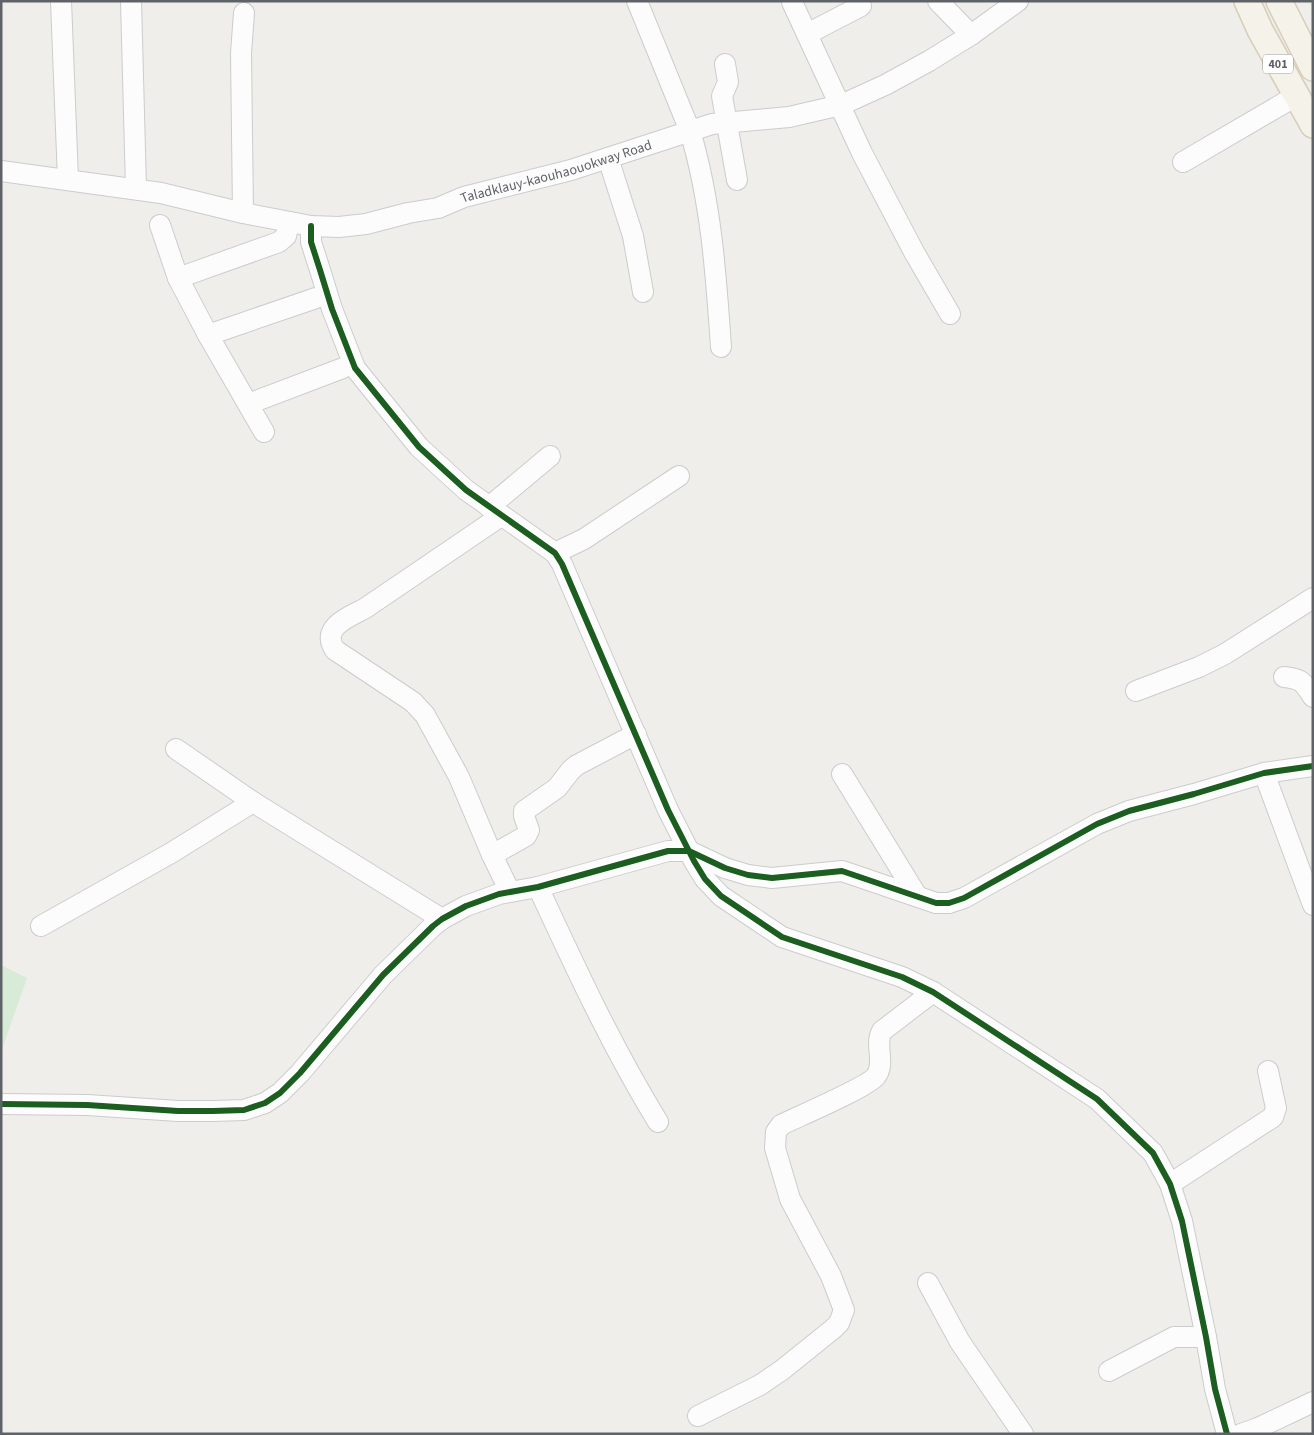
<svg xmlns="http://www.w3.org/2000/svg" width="1314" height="1435" viewBox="0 0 1314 1435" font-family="'Source Sans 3',sans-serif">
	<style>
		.green { fill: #d8ebd6 }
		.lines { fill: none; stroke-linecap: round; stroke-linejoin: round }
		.minor-casing { stroke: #cbcccc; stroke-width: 22 }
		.major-casing { stroke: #d7ceb8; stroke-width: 28 }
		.minor { stroke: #fdfcfc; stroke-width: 20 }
		.major { stroke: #f4f2e9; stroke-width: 25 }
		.cycleway-casing { stroke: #fff; stroke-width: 9 }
		.cycleway { stroke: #1b5e20; stroke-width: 6 }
		.labels { text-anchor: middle; stroke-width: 5; stroke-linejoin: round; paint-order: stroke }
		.shield { fill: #fff; stroke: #8f9295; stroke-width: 1 }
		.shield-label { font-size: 12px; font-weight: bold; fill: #5f6368 }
		.street-label { font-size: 14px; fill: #5f6368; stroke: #fff }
	</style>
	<rect width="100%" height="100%" fill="#efeeea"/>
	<!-- green -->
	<path class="green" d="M 1,965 L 27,978 L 1,1052 Z"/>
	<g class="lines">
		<!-- minor casing -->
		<g class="minor-casing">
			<g id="minor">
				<path d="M 61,1 L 68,180"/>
				<path d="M 131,1 L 136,189"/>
				<path d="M 637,1 L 690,131 C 711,201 716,274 721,347"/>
				<path d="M 938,1 L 971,35"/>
				<path d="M 792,2 L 862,153 L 914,252 L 950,314"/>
				<path d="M 807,34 L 861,6"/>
				<path d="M 725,64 L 728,82 L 722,96 L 737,180"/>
				<path d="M 608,158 L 633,236 L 643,292"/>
				<path d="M 1183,162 L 1296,96"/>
				<path id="s1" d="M 1,171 L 161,193 L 243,213 L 311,226 L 339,227 L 366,224 L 408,213 L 438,208 L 464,197 L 571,170 L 712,124 L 789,117 L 841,105 L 885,85 L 929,61 L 971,35 L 1018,1"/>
				<path d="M 243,213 L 241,53 L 244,13"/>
				<path d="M 160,225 L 178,278 L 208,335 L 264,432"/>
				<path d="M 311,226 L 311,242 L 320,270 L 332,309 L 355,368 L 419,447 L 466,490 L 555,553 L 562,564 L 668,810 L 694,861 L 705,879 L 721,896 L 782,937 L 902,977 L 933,992 L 1097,1099 L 1153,1153 L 1170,1184 L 1182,1221 L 1206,1337 L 1215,1389 L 1227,1434"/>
				<path d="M 178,278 L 279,242 L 286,236 L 289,223"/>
				<path d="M 208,335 L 316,298"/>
				<path d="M 248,404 L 343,368"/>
				<path d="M 489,507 L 550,456"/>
				<path d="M 501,516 L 364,609 C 348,617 320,628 335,650 L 413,702 L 425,715 L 459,777 L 492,855 L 510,892"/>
				<path d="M 555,553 L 584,539 L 679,476"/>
				<path d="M 1284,677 C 1303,679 1303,682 1313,697"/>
				<path d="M 1136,691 L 1199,667 L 1225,654 L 1313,598"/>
				<path d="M 176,749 L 253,802"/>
				<path d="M 1264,773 L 1313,905"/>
				<path d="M 842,774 L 917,896"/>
				<path d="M 492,855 L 526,836 L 529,830 L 524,816 L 524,811 L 557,788 L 571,770 L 577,765 L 636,734"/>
				<path d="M 538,887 C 575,967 612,1047 658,1122"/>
				<path d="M 41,926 L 171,853 L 253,802 L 442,919"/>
				<path d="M 1,1104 L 87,1105 L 178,1111 L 213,1111 L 244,1110 L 265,1103 L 280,1093 L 300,1073 L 383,975 L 433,926 L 442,919 L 466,906 L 499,894 L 538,887 L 668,851 L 689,851 L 725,868 L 748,875 L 772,878 L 842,871 L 936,903 L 949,903 L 964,898 L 1097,824 L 1129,811 L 1194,794 L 1264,773 L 1313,766"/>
				<path d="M 1170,1184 L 1273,1117 L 1276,1108 L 1268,1071"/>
				<path d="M 928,1283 L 960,1342 L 1023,1434"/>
				<path d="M 1109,1371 L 1174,1337 L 1206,1337"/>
				<path d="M 698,1416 L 760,1385 L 782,1370 L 833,1329 L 839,1323 L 844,1310 L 831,1276 L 790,1199 L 775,1148 L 776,1132 L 781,1125 C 797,1117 868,1087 876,1076 C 886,1063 874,1045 882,1031 L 933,992"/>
				<path d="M 1241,1434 L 1258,1428 L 1313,1402"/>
			</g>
		</g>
		<!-- major casing -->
		<g class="major-casing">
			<g id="major">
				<path d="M 1247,1 L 1260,30 L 1313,125"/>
				<path d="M 1279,1 L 1313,68"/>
			</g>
		</g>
		<!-- minor -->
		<use href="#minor" class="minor"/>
		<!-- major -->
		<use href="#major" class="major"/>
		<!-- cycleway casing -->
		<g class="cycleway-casing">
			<g id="cycleway">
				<path d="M 311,226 L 311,242 L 320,270 L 332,309 L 355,368 L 419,447 L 466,490 L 555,553 L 562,564 L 668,810 L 694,861 L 705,879 L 721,896 L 782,937 L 902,977 L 933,992 L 1097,1099 L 1153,1153 L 1170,1184 L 1182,1221 L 1206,1337 L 1215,1389 L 1227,1434"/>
				<path d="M 1,1104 L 87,1105 L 178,1111 L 213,1111 L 244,1110 L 265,1103 L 280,1093 L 300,1073 L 383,975 L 433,926 L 442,919 L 466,906 L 499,894 L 538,887 L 668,851 L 689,851 L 725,868 L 748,875 L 772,878 L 842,871 L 936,903 L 949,903 L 964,898 L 1097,824 L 1129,811 L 1194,794 L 1264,773 L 1313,766"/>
			</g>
		</g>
		<!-- cycleway -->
		<use href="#cycleway" class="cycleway"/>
	</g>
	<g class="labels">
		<!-- shield labels -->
		<rect class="shield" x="1263" y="54.5" width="30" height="19" rx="4"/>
		<g class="shield-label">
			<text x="1278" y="68">401</text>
		</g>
		<!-- street labels -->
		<g class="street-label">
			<text dy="5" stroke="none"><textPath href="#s1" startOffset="568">Taladklauy-kaouhaouokway Road</textPath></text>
		</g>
	</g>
	<!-- border -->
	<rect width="1314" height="1435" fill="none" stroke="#5f6368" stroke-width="5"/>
</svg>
